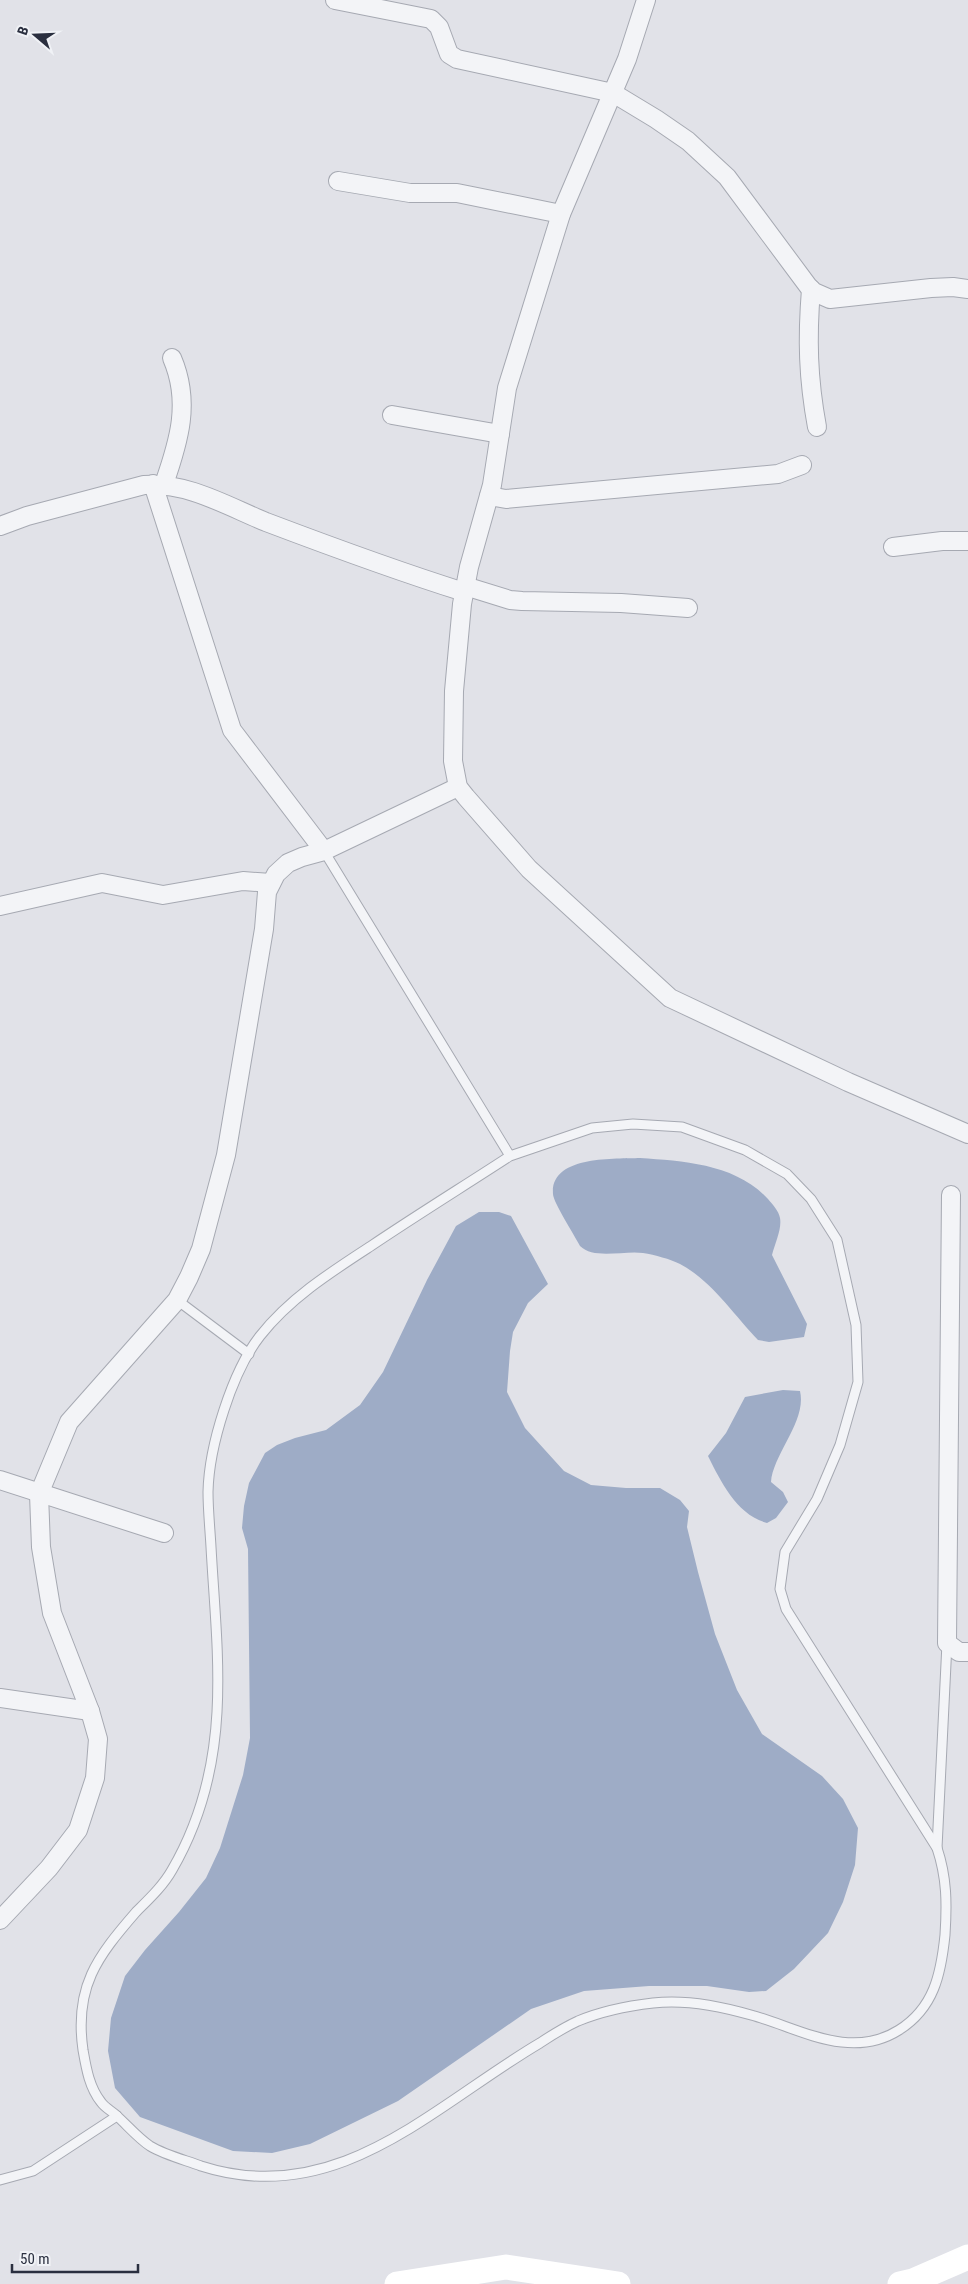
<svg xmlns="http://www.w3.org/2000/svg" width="968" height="2284" viewBox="0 0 968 2284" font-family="'Roboto Condensed',sans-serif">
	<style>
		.water { fill: #9eacc6 }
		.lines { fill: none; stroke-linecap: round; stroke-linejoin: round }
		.service-casing { stroke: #a6a9b2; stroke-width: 11 }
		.minor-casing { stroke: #a6a9b2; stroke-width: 20 }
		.service { stroke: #f3f4f7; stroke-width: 9 }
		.minor { stroke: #f3f4f7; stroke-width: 18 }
		.secondary { stroke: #fff; stroke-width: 25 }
	</style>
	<rect width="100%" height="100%" fill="#e1e2e8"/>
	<!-- water -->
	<g class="water">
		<path d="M 640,1158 C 684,1161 736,1164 768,1199 C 772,1204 779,1211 780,1218 C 782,1229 775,1243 772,1255 L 807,1324 L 804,1337 L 769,1342 L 758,1340 C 733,1314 712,1281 680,1264 C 670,1259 655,1255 643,1253 C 625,1250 594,1260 580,1246 C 575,1236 553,1202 553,1194 C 550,1155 616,1159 640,1158 Z"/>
		<path d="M 479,1212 L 499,1212 L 511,1216 L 548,1284 L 528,1303 L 513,1332 L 510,1351 L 507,1392 L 525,1428 L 564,1471 L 591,1485 L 626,1488 L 660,1488 L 680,1500 L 689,1511 L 687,1527 L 698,1572 L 715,1634 L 737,1690 L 762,1734 L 822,1776 L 843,1799 L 858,1828 L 855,1865 L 843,1902 L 828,1933 L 794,1969 L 766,1991 L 749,1992 L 707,1986 L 649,1986 L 584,1991 L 531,2009 L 398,2101 L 310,2144 L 272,2153 L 233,2151 L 140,2117 L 115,2088 L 108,2051 L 111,2018 L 125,1976 L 145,1950 L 179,1912 L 206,1878 L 220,1848 L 243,1775 L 250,1738 L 248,1549 L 242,1528 L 244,1506 L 249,1483 L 265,1453 L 277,1445 L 295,1438 L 326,1430 L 360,1405 L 383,1372 L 427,1280 L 456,1226 Z"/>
		<path d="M 783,1390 L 800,1391 C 807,1421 773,1454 771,1482 L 783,1492 L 788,1502 L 776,1518 L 767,1523 C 737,1515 721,1482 708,1456 L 726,1433 L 745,1397 Z"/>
	</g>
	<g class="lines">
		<!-- service casing -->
		<g class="service-casing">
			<g id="service">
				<path d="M 324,851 L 510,1156 L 592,1128 L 633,1124 L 682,1127 L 745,1150 L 787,1174 L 811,1199 L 837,1240 L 856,1325 L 858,1382 L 840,1445 L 817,1499 L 785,1552 L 780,1589 L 786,1609 L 937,1848 C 947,1878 947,1904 945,1935 C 941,1974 934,2008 899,2030 C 850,2061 799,2028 751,2015 C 720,2006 686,1999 653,2003 C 627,2006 602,2011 578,2021 C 565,2027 552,2035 540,2043 C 433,2106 337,2210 201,2166 C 185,2160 165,2155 150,2146 C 138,2138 128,2126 117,2116 C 112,2111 105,2108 101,2102 C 89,2087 86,2067 83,2050 C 74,1987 97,1957 136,1912 C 149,1899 163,1886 172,1870 C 200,1822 214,1768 217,1712 C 220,1657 214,1602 211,1547 C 210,1529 208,1510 208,1492 C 209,1446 232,1372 260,1336 C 290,1298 331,1272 371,1246 C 417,1215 464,1186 510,1156"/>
				<path d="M 177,1300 L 249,1354"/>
				<path d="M 937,1848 L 947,1643"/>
				<path d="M 0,2180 L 33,2171 L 117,2116"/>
			</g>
		</g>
		<!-- minor casing -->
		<g class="minor-casing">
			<g id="minor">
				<path d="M 335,0 L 431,19 L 439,27 L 449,54 L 457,59 L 613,93 L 656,119 L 688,141 L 727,177 L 808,286 L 814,292 L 830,299 L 931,288 L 953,287 L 968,289"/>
				<path d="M 646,0 L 627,59 L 561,214 L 507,388 L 492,485 L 469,567 L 462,604 L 454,691 L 453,761 L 458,787 L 466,797 L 529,869 L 670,998 L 848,1082 L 968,1134"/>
				<path d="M 338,181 L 410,193 L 457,193 L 561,214"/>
				<path d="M 811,289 C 807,339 808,378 817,427"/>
				<path d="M 392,415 L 500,434"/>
				<path d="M 153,484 L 232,730 L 324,851"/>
				<path d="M 164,484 C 179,441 191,402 172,358"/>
				<path d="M 489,496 L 506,499 L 778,474 L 802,465"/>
				<path d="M 0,526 L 27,516 L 144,485 C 187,482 227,506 266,522 C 332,547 397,571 464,592"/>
				<path d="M 893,547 L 942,541 L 968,541"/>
				<path d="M 465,586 L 510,600 L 522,601 L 621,603 L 688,608"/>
				<path d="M 0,906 L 102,883 L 163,895 L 243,881 L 271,883"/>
				<path d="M 951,1195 L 947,1643 L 959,1652 L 968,1652"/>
				<path d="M 0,1480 L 164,1533"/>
				<path d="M 0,1698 L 90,1711"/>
				<path d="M 0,1920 L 49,1868 L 78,1830 L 95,1778 L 98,1739 L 90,1711 L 52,1613 L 41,1547 L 39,1494 L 69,1422 L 177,1300 L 189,1277 L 201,1249 L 226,1155 L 264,929 L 267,892 L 276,874 L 288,863 L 302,857 L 324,851 L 458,787"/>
			</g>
		</g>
		<!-- service -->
		<use href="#service" class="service"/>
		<!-- minor -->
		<use href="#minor" class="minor"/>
		<!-- secondary -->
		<g class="secondary">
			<path d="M 397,2284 L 506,2267 L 618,2284"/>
			<path d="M 900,2284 L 913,2281 L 968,2257"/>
		</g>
	</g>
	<!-- north arrow -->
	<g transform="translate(35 35) rotate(289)" stroke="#f0f2f6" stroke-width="4" paint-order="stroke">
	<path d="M0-4L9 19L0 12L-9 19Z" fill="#2a2f3f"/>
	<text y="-8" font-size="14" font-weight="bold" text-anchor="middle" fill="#2a2f3f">B</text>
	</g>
	<!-- scale -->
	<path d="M12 2264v8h126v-8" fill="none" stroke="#2a2f3f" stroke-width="2.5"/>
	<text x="20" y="2264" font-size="15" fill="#2a2f3f" stroke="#f0f2f6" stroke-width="4" paint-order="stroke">50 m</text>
</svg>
